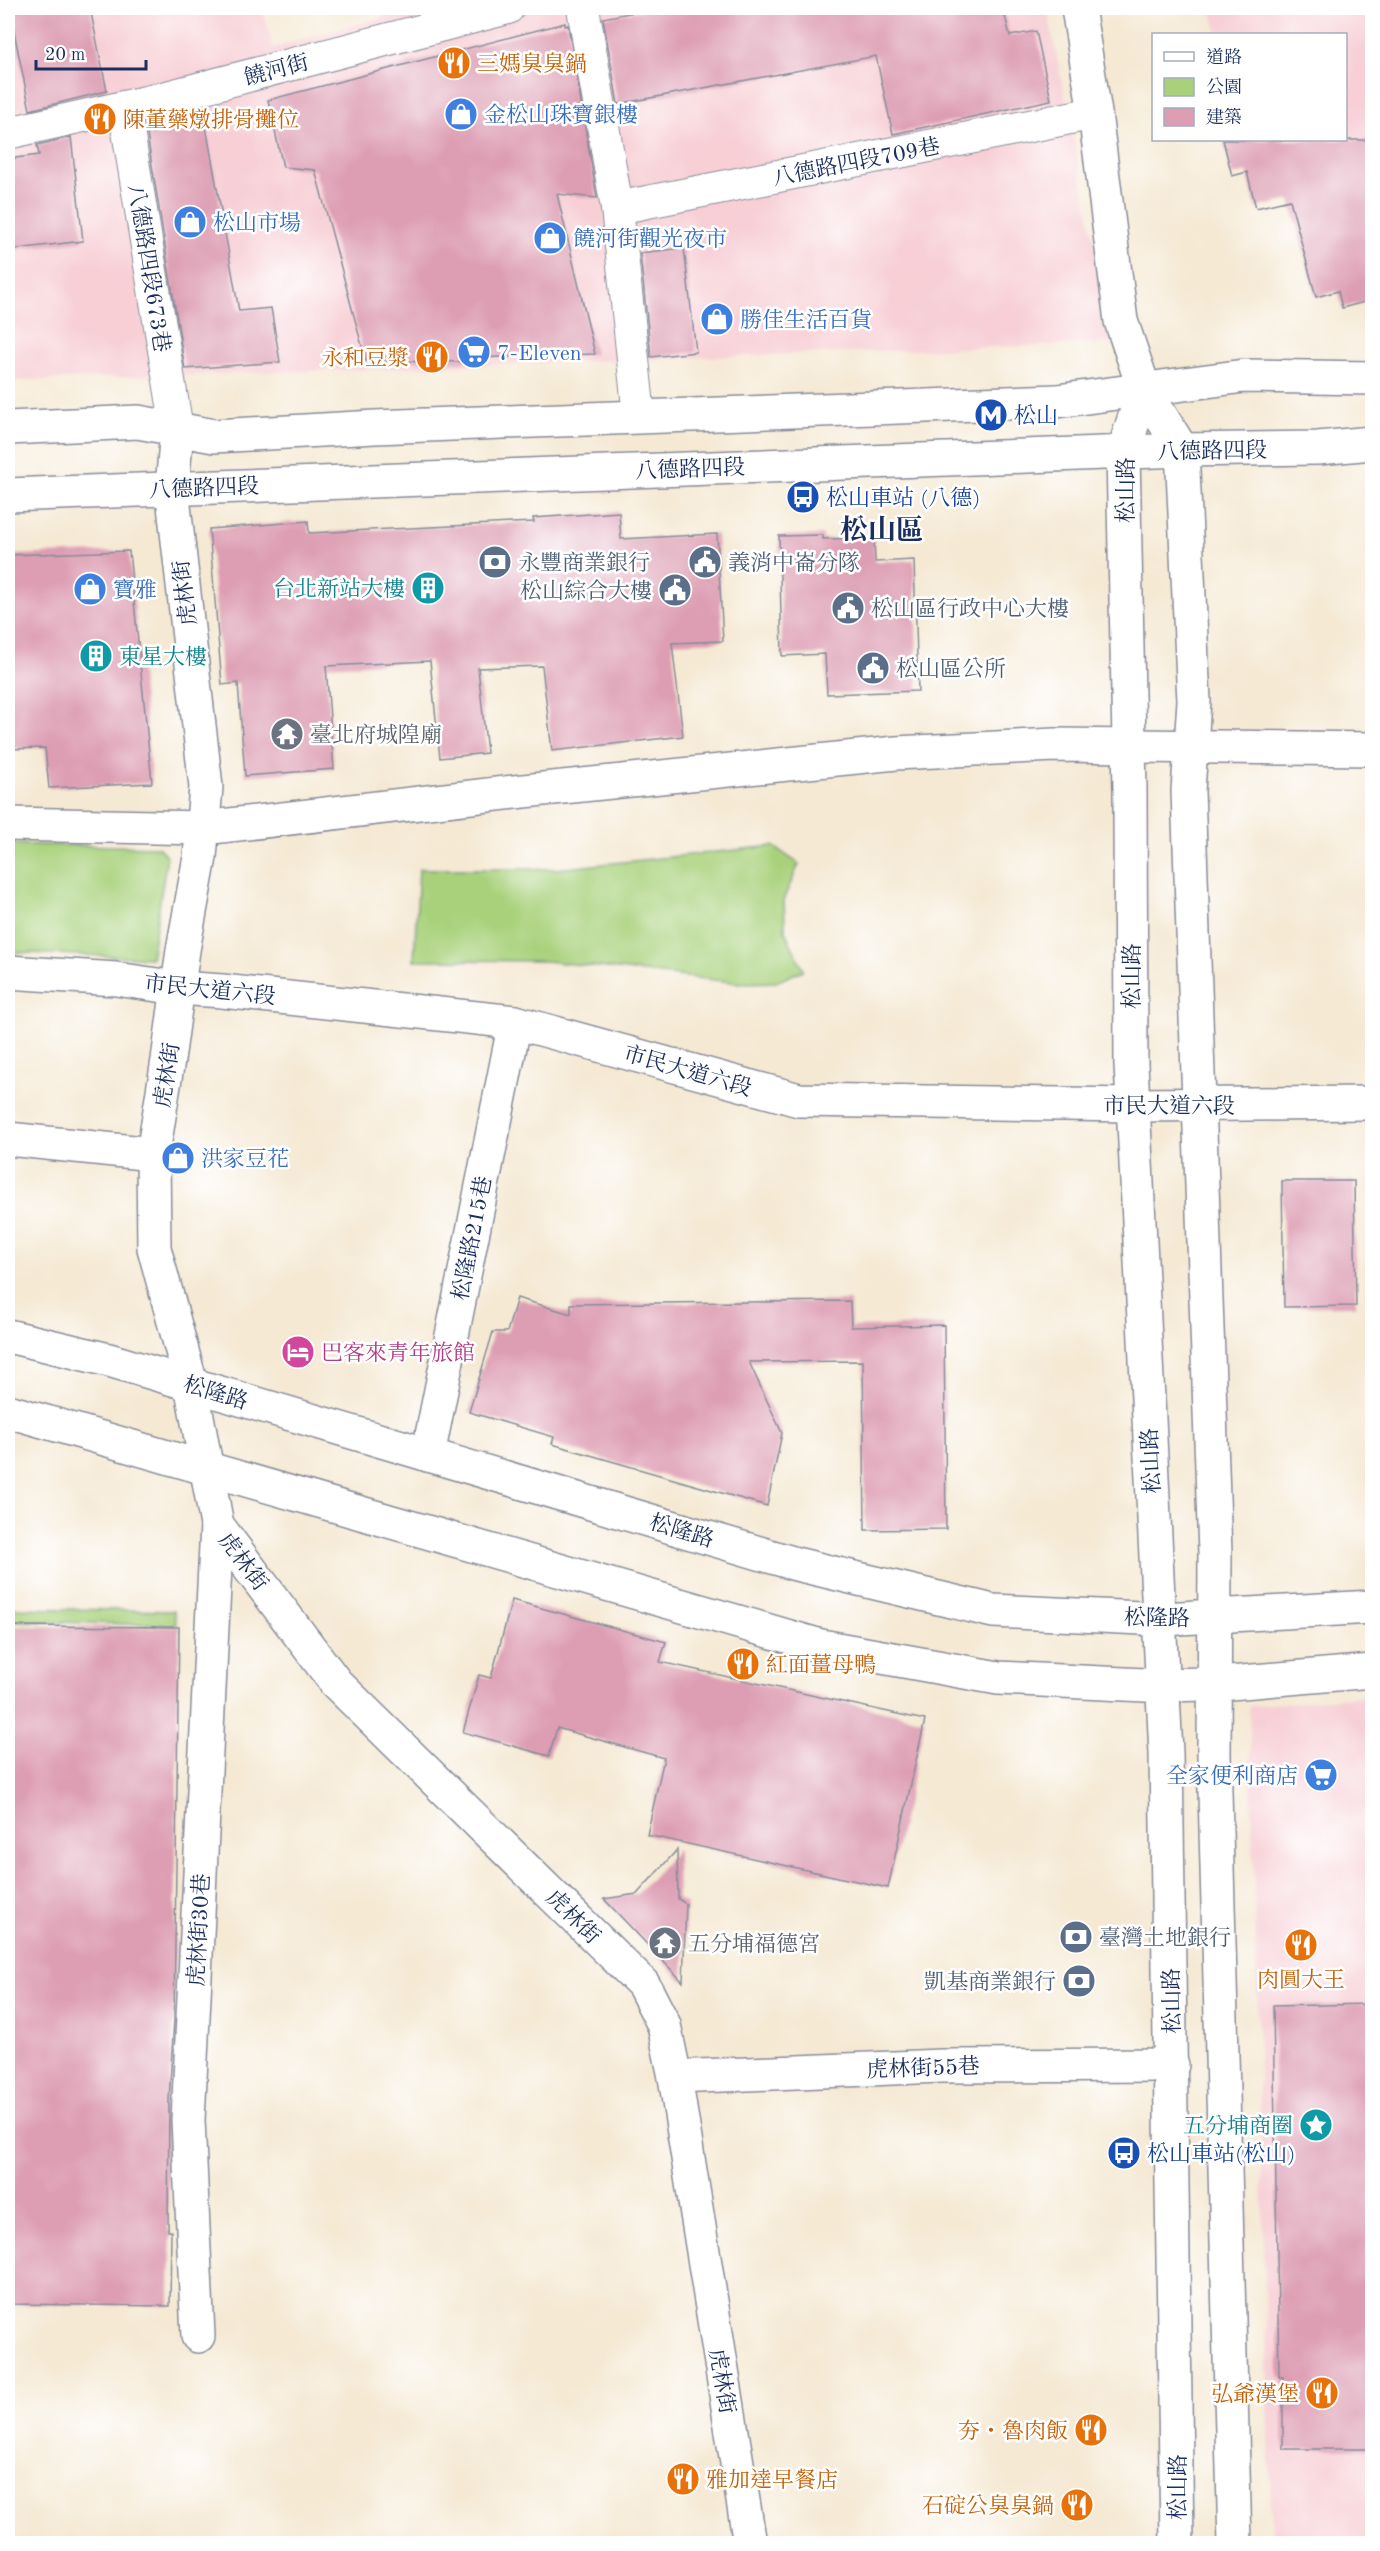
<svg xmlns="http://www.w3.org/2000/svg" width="1380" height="2551" viewBox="0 0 1380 2551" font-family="'Old Standard TT','Noto Serif TC',serif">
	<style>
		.built { fill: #f7cfd5 }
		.green { fill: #a9d17c; stroke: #62806d; stroke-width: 1.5 }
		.building { fill: #dd9db2 }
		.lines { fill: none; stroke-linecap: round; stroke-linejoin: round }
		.pedestrian-casing { stroke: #888c99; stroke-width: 34 }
		.minor-casing { stroke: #888c99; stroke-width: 36 }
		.tertiary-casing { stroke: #888c99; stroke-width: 36 }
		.secondary-casing { stroke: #888c99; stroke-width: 36 }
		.pedestrian { stroke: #fff; stroke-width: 32 }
		.minor { stroke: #fff; stroke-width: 33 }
		.tertiary { stroke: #fff; stroke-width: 33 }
		.secondary { stroke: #fff; stroke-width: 33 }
		.labels { text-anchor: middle; stroke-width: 5; stroke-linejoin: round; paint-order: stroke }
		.food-label { font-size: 22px; fill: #c56008; stroke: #fff; text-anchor: start }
		.street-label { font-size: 22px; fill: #1b2f5e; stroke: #fff }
		.shop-label { font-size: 22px; fill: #366cbe; stroke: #fff; text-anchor: start }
		.transit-label { font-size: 22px; fill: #164399; stroke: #fff; text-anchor: start }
		.service-label { font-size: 22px; fill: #4e5e75; stroke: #fff; text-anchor: start }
		.culture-label { font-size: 22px; fill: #0d838f; stroke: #fff; text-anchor: end }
		.worship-label { font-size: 22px; fill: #5b616d; stroke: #fff; text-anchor: start }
		.hotel-label { font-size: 22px; fill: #b23c85; stroke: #fff; text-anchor: start }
		.district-label { font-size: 28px; font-weight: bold; fill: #1b2f5e; stroke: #fff }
	</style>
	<rect width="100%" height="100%" fill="#fff"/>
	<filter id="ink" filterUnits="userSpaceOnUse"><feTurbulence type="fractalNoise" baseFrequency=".0167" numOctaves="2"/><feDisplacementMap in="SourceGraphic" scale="12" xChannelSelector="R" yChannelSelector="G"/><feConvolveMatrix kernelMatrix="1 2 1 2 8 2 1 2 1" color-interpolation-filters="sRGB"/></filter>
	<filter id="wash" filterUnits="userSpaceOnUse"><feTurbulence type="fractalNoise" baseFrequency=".008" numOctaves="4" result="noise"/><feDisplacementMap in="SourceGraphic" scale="24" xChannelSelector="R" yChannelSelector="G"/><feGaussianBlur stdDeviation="1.35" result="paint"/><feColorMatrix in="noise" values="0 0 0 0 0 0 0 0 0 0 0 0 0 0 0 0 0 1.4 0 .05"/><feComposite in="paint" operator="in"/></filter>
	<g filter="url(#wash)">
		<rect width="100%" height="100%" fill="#f5e9d4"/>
		<!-- built -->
		<g class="built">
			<path d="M 8,8 L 262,8 L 273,48 L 415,8 L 1047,8 L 1115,343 L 8,381 Z"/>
			<path d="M 1211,8 L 1372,8 L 1372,300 L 1342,308 L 1338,291 L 1316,297 L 1290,200 L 1256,208 L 1238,140 L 1346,140 L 1346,34 L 1218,34 Z"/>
			<path d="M 1372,1695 L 1372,2543 L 1272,2543 L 1249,1706 Z"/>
		</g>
		<!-- green -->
		<g class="green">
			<path d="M 8,844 L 158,847 L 167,856 L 151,958 L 8,952 Z"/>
			<path d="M 773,846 L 799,864 L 784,898 L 785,931 L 803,970 L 776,982 L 741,983 L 546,961 L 414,960 L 419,869 L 557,869 Z"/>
			<path d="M 8,1608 L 174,1611 L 176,1625 L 8,1621 Z"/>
		</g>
		<g id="blocks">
			<!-- building -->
			<g class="building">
				<path d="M 31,8 L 90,8 L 107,91 L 30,110 L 10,12 Z"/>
				<path d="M 655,8 L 1003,8 L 1010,36 L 1036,31 L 1051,100 L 893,134 L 876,56 L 618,104 L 603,18 Z"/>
				<path d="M 565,23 L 565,26 L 568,25 L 597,198 L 557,194 L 595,354 L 472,358 L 474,362 L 366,361 L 315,170 L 283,167 L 268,100 Z"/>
				<path d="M 205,121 L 239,311 L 271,308 L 280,362 L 185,369 L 147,134 Z"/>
				<path d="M 71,137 L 83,241 L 8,250 L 8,159 L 39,155 L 37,145 Z"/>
				<path d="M 1223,140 L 1372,140 L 1372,300 L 1342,308 L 1338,291 L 1316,297 L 1290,200 L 1256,208 L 1247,172 L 1232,176 Z"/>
				<path d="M 684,248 L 696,352 L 651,357 L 640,253 Z"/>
				<path d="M 619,512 L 621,539 L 717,534 L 723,641 L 672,643 L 683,736 L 552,751 L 542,666 L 478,668 L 487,753 L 440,758 L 430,661 L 326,666 L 334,769 L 245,776 L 238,683 L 222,685 L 209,529 L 308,521 L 309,533 L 534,522 L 533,518 Z"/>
				<path d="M 823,535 L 823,539 L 874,538 L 875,562 L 914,560 L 918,691 L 827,694 L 825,654 L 782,656 L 779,536 Z"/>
				<path d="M 129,551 L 152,783 L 49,788 L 45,748 L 8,749 L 8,555 Z"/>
				<path d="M 1282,1181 L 1354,1181 L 1356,1306 L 1284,1307 Z"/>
				<path d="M 517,1298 L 571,1314 L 571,1304 L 850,1301 L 851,1327 L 944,1325 L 946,1529 L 865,1530 L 863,1361 L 749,1362 L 782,1433 L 767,1506 L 552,1444 L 554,1437 L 469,1412 L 493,1332 L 507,1332 Z"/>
				<path d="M 512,1600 L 666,1642 L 660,1662 L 925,1720 L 888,1888 L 647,1835 L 664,1758 L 557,1728 L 549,1756 L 463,1732 L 479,1675 L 491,1678 Z"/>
				<path d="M 8,1626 L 179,1627 L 174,2020 L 169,2100 L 168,2231 L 171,2231 L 170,2306 L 8,2304 Z"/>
				<path d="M 677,1850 L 678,1899 L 686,1904 L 683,1982 L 604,1899 L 637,1894 Z"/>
				<path d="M 1372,2004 L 1372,2449 L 1283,2449 L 1283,2377 L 1279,2377 L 1273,2006 Z"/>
			</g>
		</g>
	</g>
	<g filter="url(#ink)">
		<use href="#blocks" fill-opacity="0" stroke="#888c99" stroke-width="1.5"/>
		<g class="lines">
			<!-- pedestrian casing -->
			<g class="pedestrian-casing">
				<g id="pedestrian">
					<path d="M 583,8 L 617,208 L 639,416"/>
					<path d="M 124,107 L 177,429"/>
					<path d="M 8,133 L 163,98 L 508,8"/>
					<path d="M 617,208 L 1095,113"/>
				</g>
			</g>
			<!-- minor casing -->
			<g class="minor-casing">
				<g id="minor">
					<path d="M 1078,8 L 1095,113 L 1121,321 L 1144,389"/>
					<path d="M 177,429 L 172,488 L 206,787 L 200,857 L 183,950 L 168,1060 L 153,1154 L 154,1248 L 191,1384 L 217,1525 L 336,1683 L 643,1984 L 664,2025 L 675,2077 L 750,2544"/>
					<path d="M 8,1139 L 153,1154"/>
					<path d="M 428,1455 L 515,1022"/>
					<path d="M 675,2077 L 941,2066 L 1172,2065"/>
					<path d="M 198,2336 L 188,2120 L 217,1525"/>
				</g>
			</g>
			<!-- tertiary casing -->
			<g class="tertiary-casing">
				<g id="tertiary">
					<path d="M 8,824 L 204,828 L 514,792 L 896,753 L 1055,745 L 1372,749"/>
					<path d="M 8,972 L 116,979 L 178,988 L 222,991 L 515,1022 L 799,1100 L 1133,1105 L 1372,1103"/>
					<path d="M 8,1336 L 109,1360 L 796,1564 L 993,1611 L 1163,1619 L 1372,1607"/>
					<path d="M 8,1411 L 821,1646 L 998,1678 L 1145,1685 L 1218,1684 L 1372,1671"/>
				</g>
			</g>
			<!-- secondary casing -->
			<g class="secondary-casing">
				<g id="secondary">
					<path d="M 1144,389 L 1182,450 L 1194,701 L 1188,791 L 1215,1553 L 1214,1754 L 1235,2544"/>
					<path d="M 1144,389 L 1123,453 L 1130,791 L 1131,1064 L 1166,1753 L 1177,2544"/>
					<path d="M 8,428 L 138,422 L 214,436 L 375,427 L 1057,401 L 1244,376 L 1372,378"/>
					<path d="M 8,495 L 1182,450 L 1318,448 L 1372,443"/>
				</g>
			</g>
			<!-- pedestrian -->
			<use href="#pedestrian" class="pedestrian"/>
			<!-- minor -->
			<use href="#minor" class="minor"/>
			<!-- tertiary -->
			<use href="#tertiary" class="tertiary"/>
			<!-- secondary -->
			<use href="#secondary" class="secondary"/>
		</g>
	</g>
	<!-- icons -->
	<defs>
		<g id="restaurant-disc" transform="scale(1.725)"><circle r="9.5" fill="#e8710a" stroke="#fff"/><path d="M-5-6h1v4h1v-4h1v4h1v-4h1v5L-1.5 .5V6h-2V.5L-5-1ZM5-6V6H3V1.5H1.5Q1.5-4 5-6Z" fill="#fff"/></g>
		<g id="shop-disc" transform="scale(1.725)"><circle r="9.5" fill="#3f7fe0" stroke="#fff"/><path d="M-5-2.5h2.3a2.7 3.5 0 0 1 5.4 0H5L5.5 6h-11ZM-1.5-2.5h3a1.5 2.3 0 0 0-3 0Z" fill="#fff"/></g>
		<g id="supermarket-disc" transform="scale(1.725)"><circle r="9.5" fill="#3f7fe0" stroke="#fff"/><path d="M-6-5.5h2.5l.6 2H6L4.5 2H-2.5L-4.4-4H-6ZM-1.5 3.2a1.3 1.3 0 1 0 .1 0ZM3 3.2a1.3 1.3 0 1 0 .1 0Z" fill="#fff"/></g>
		<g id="metro-disc" transform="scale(1.725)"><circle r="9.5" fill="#1a4fb4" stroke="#fff"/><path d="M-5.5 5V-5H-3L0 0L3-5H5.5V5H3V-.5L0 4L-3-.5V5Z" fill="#fff"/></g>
		<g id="bus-disc" transform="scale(1.725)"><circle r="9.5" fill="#1a4fb4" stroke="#fff"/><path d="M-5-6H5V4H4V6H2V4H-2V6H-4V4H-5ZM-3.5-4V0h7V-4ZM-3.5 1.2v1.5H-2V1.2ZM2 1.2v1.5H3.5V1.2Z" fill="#fff"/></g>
		<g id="bank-disc" transform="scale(1.725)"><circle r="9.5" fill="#5c6f8a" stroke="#fff"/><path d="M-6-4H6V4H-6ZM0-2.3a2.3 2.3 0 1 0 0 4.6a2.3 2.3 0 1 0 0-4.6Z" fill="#fff"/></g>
		<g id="civic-disc" transform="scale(1.725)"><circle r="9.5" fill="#5c6f8a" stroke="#fff"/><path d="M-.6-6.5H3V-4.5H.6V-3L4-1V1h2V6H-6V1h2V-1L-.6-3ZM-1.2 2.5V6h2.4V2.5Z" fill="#fff"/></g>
		<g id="building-disc" transform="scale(1.725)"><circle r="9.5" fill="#0f9aa8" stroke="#fff"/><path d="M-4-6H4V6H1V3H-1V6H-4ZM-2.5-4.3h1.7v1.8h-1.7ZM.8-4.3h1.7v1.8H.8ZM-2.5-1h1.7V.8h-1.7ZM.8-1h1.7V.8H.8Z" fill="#fff"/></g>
		<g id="temple-disc" transform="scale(1.725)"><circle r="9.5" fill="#6b7280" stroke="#fff"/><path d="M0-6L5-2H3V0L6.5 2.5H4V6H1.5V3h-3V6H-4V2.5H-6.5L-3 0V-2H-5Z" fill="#fff"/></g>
		<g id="hotel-disc" transform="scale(1.725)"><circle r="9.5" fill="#d1479c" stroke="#fff"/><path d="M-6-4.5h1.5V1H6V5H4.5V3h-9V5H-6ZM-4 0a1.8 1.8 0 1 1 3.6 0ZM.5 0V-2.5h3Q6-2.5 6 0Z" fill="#fff"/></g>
		<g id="sight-disc" transform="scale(1.725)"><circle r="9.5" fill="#0f9aa8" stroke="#fff"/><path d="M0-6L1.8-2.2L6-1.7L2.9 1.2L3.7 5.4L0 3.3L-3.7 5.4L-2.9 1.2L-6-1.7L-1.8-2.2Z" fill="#fff"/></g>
	</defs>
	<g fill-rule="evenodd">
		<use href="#restaurant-disc" x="454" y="63"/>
		<use href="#shop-disc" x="461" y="114"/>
		<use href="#restaurant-disc" x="100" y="119"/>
		<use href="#shop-disc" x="190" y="222"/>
		<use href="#shop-disc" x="550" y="238"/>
		<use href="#shop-disc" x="717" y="319"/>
		<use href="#supermarket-disc" x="474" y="352"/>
		<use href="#restaurant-disc" x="432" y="357"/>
		<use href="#metro-disc" x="991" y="415"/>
		<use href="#bus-disc" x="803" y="497"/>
		<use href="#bank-disc" x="495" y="562"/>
		<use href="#civic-disc" x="705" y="562"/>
		<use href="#building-disc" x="428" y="588"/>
		<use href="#shop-disc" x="90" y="589"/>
		<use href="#civic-disc" x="675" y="590"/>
		<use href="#civic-disc" x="848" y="608"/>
		<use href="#building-disc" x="96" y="656"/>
		<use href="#civic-disc" x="873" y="668"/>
		<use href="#temple-disc" x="287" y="734"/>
		<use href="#shop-disc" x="178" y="1158"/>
		<use href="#hotel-disc" x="298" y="1352"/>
		<use href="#restaurant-disc" x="743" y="1664"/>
		<use href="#supermarket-disc" x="1321" y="1775"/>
		<use href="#bank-disc" x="1076" y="1937"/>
		<use href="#temple-disc" x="665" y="1943"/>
		<use href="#restaurant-disc" x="1301" y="1945"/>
		<use href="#bank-disc" x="1079" y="1981"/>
		<use href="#sight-disc" x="1316" y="2125"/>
		<use href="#bus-disc" x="1124" y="2153"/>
		<use href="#restaurant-disc" x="1322" y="2393"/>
		<use href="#restaurant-disc" x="1091" y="2430"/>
		<use href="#restaurant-disc" x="683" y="2479"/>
		<use href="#restaurant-disc" x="1077" y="2505"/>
	</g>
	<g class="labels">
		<!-- food labels -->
		<g class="food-label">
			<text x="477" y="71">三媽臭臭鍋</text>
			<text x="123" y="127">陳董藥燉排骨攤位</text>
			<text x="409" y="365" text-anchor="end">永和豆漿</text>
			<text x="766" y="1672">紅面薑母鴨</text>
			<text x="1301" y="1987" text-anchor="middle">肉圓大王</text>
			<text x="1299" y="2401" text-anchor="end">弘爺漢堡</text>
			<text x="1068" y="2438" text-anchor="end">夯・魯肉飯</text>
			<text x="706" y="2487">雅加達早餐店</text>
			<text x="1054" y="2513" text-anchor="end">石碇公臭臭鍋</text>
		</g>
		<!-- street labels -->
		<g class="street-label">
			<text transform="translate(276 69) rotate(-15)" y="8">饒河街</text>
			<text transform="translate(856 161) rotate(-11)" y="8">八德路四段709巷</text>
			<text transform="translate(150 268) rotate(81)" y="8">八德路四段673巷</text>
			<text transform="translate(1212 450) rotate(-1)" y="8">八德路四段</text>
			<text transform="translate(690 468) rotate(-2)" y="8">八德路四段</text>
			<text transform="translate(204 487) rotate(-2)" y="8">八德路四段</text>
			<text transform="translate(1125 490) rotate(-90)" y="8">松山路</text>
			<text transform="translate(184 593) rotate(-97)" y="8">虎林街</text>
			<text transform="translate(1131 976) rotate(-90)" y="8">松山路</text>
			<text transform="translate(210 989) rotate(6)" y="8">市民大道六段</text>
			<text transform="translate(688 1070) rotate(16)" y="8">市民大道六段</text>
			<text transform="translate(166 1075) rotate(-81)" y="8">虎林街</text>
			<text x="1169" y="1113">市民大道六段</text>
			<text transform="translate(471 1238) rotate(-79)" y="8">松隆路215巷</text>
			<text transform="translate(216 1392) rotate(17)" y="8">松隆路</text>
			<text transform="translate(1150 1461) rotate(-93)" y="8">松山路</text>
			<text transform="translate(682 1530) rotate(17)" y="8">松隆路</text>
			<text transform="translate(244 1561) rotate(53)" y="8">虎林街</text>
			<text transform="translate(1157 1617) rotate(1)" y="8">松隆路</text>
			<text transform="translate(574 1916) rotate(45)" y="8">虎林街</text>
			<text transform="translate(198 1930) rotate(-87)" y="8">虎林街30巷</text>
			<text transform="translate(1171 2001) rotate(-91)" y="8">松山路</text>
			<text transform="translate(923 2067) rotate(-2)" y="8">虎林街55巷</text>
			<text transform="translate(723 2381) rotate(80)" y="8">虎林街</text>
			<text transform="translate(1177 2487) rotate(-90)" y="8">松山路</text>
		</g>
		<!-- shop labels -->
		<g class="shop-label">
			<text x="484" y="122">金松山珠寶銀樓</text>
			<text x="213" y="230">松山市場</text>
			<text x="573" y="246">饒河街觀光夜市</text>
			<text x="740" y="327">勝佳生活百貨</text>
			<text x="497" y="360">7-Eleven</text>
			<text x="113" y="597">寶雅</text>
			<text x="201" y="1166">洪家豆花</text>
			<text x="1298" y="1783" text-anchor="end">全家便利商店</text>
		</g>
		<!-- transit labels -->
		<g class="transit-label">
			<text x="1014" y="423">松山</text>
			<text x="826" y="505">松山車站 (八德)</text>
			<text x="1147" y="2161">松山車站(松山)</text>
		</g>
		<!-- service labels -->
		<g class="service-label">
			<text x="518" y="570">永豐商業銀行</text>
			<text x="728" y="570">義消中崙分隊</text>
			<text x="652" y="598" text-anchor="end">松山綜合大樓</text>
			<text x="871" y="616">松山區行政中心大樓</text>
			<text x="896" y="676">松山區公所</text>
			<text x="1099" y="1945">臺灣土地銀行</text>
			<text x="1056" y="1989" text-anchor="end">凱基商業銀行</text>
		</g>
		<!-- culture labels -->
		<g class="culture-label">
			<text x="405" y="596">台北新站大樓</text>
			<text x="119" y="664" text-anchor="start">東星大樓</text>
			<text x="1293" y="2133">五分埔商圈</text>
		</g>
		<!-- worship labels -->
		<g class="worship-label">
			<text x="310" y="742">臺北府城隍廟</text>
			<text x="688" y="1951">五分埔福德宮</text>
		</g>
		<!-- hotel labels -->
		<g class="hotel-label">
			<text x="321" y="1360">巴客來青年旅館</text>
		</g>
		<!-- district labels -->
		<g class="district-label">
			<text x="882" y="539">松山區</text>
		</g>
	</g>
	<!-- margin -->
	<rect width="1380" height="2551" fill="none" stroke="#fff" stroke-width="30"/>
	<!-- legend -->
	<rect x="1152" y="33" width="195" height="108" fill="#ffffff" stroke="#a4acbf" stroke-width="1.5"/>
	<rect x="1164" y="52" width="30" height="9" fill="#ffffff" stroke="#a4acbf" stroke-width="1.5"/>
	<text x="1206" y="63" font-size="18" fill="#1b2f5e">道路</text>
	<rect x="1164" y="78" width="30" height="18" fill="#a9d17c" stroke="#a4acbf" stroke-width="1.5"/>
	<text x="1206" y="93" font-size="18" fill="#1b2f5e">公園</text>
	<rect x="1164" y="108" width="30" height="18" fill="#dd9db2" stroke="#a4acbf" stroke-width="1.5"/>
	<text x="1206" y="123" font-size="18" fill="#1b2f5e">建築</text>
	<!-- scale -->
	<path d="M36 60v9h110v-9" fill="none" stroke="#1b2f5e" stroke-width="3"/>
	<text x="45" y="60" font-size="18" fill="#1b2f5e" stroke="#ffffff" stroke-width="4.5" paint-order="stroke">20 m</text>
</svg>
